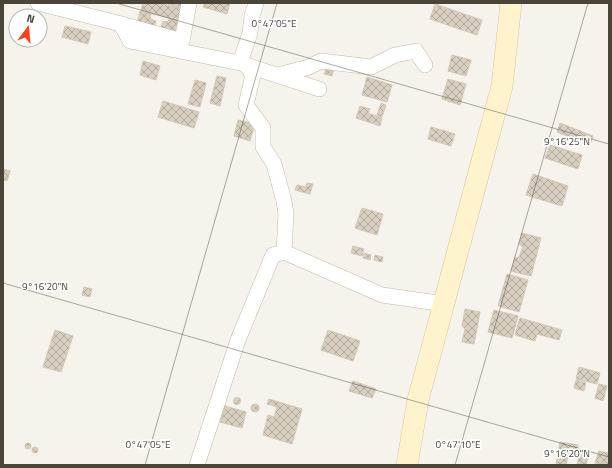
<svg xmlns="http://www.w3.org/2000/svg" width="612" height="468" viewBox="0 0 612 468" font-family="'Titillium Web',sans-serif">
	<style>
		.building { fill: url(#building-cross-hatch); stroke: #d3c7b4 }
		.lines { fill: none; stroke-linecap: round; stroke-linejoin: round }
		.street-casing { stroke: #c2bbae; stroke-width: 16 }
		.secondary-casing { stroke: #d6c79b; stroke-width: 22 }
		.street { stroke: #fff; stroke-width: 15 }
		.secondary { stroke: #fff3cd; stroke-width: 21 }
		.ticks { fill: none; stroke: #4b4439; stroke-width: 1; stroke-opacity: 0.45 }
		.ticks-label { font-size: 10px; text-anchor: middle; fill: #4b4439; stroke: #fff; stroke-width: 3.5; stroke-linejoin: round; paint-order: stroke }
	</style>
	<defs>
		<pattern id="building-cross-hatch" width="8" height="8" patternUnits="userSpaceOnUse"><rect width="8" height="8" fill="#d8cfc1"/><path d="M0 0l8 8M0 8l8-8" fill="none" stroke="#b1aa9e"/></pattern>
	</defs>
	<rect width="100%" height="100%" fill="#f6f3ec"/>
	<!-- building -->
	<g class="building">
		<path d="M 143,3 L 159,3 L 182,9 L 179,21 L 141,10 Z"/>
		<path d="M 166,3 L 184,3 L 183,9 Z"/>
		<path d="M 205,3 L 230,3 L 227,14 L 203,7 Z"/>
		<path d="M 435,4 L 482,20 L 477,35 L 430,19 Z"/>
		<path d="M 140,11 L 151,14 L 150,19 L 156,21 L 154,29 L 137,24 Z"/>
		<path d="M 169,19 L 179,22 L 176,36 L 160,31 L 163,21 L 168,22 Z"/>
		<path d="M 65,26 L 91,32 L 88,44 L 62,37 Z"/>
		<path d="M 452,55 L 471,60 L 466,76 L 448,71 Z"/>
		<path d="M 143,61 L 160,66 L 156,80 L 140,75 Z"/>
		<path d="M 327,66 L 334,68 L 332,76 L 324,74 Z"/>
		<path d="M 217,76 L 226,78 L 220,106 L 210,103 Z"/>
		<path d="M 367,77 L 392,85 L 387,102 L 362,95 Z"/>
		<path d="M 448,79 L 466,84 L 460,105 L 442,99 Z"/>
		<path d="M 195,80 L 206,83 L 200,107 L 188,104 Z"/>
		<path d="M 163,101 L 199,112 L 194,128 L 158,117 Z"/>
		<path d="M 381,103 L 386,105 L 382,117 L 377,115 Z"/>
		<path d="M 360,106 L 370,109 L 368,113 L 382,118 L 380,126 L 356,118 Z"/>
		<path d="M 238,120 L 255,124 L 250,141 L 234,136 Z"/>
		<path d="M 560,123 L 593,136 L 590,145 L 557,132 Z"/>
		<path d="M 431,127 L 455,134 L 451,146 L 428,139 Z"/>
		<path d="M 550,145 L 582,155 L 578,169 L 545,158 Z"/>
		<path d="M 3,169 L 10,171 L 7,181 L 3,180 Z"/>
		<path d="M 533,174 L 568,186 L 562,206 L 526,195 Z"/>
		<path d="M 307,183 L 313,184 L 310,194 L 295,190 L 297,185 L 306,187 Z"/>
		<path d="M 362,208 L 383,214 L 377,235 L 355,228 Z"/>
		<path d="M 522,233 L 541,238 L 531,276 L 511,271 L 515,258 L 519,257 L 523,247 L 519,244 Z"/>
		<path d="M 353,246 L 364,249 L 362,256 L 351,253 Z"/>
		<path d="M 364,253 L 371,255 L 370,260 L 363,258 Z"/>
		<path d="M 375,255 L 383,257 L 382,262 L 374,260 Z"/>
		<path d="M 507,274 L 528,280 L 519,312 L 498,306 Z"/>
		<path d="M 84,287 L 92,289 L 90,297 L 82,295 Z"/>
		<path d="M 465,309 L 480,312 L 474,344 L 462,342 L 465,329 L 462,326 Z"/>
		<path d="M 494,310 L 518,316 L 512,338 L 488,332 Z"/>
		<path d="M 520,318 L 562,330 L 559,340 L 537,334 L 535,341 L 515,335 Z"/>
		<path d="M 55,330 L 73,336 L 61,372 L 43,367 Z"/>
		<path d="M 328,330 L 360,341 L 353,361 L 321,350 Z"/>
		<path d="M 579,367 L 600,373 L 597,384 L 576,379 Z"/>
		<path d="M 576,380 L 586,383 L 584,391 L 574,388 Z"/>
		<path d="M 353,381 L 376,389 L 372,398 L 349,391 Z"/>
		<path d="M 599,384 L 607,386 L 603,401 L 595,398 Z"/>
		<circle cx="237" cy="401" r="3.5"/>
		<path d="M 269,399 L 302,409 L 292,444 L 263,435 L 268,415 L 274,417 L 277,407 L 267,404 Z"/>
		<circle cx="255" cy="408" r="4"/>
		<path d="M 225,406 L 246,412 L 242,428 L 220,422 Z"/>
		<path d="M 560,442 L 578,445 L 576,454 L 569,452 L 566,465 L 556,465 Z"/>
		<circle cx="28" cy="446" r="3"/>
		<circle cx="35" cy="450" r="3"/>
		<path d="M 580,451 L 589,453 L 586,465 L 577,465 Z"/>
		<path d="M 599,451 L 609,453 L 609,465 L 595,463 Z"/>
	</g>
	<g class="lines">
		<!-- street casing -->
		<g class="street-casing">
			<g id="street">
				<path d="M 38,3 L 121,24 L 130,41 L 240,63 L 319,89"/>
				<path d="M 121,24 L 182,41 L 189,3"/>
				<path d="M 240,63 L 250,33 L 252,16 L 256,3"/>
				<path d="M 246,65 L 253,75 L 246,105 L 263,128 L 263,147 L 274,164 L 284,201 L 286,214 L 284,252"/>
				<path d="M 278,75 L 309,67 L 321,61 L 371,67 L 395,55 L 416,51 L 425,65"/>
				<path d="M 197,465 L 238,340 L 273,255 L 284,252 L 382,295 L 445,304"/>
			</g>
		</g>
		<!-- secondary casing -->
		<g class="secondary-casing">
			<path id="secondary" d="M 407,465 L 418,400 L 502,86 L 511,3"/>
		</g>
		<!-- street -->
		<use href="#street" class="street"/>
		<!-- secondary -->
		<use href="#secondary" class="secondary"/>
	</g>
	<!-- ticks -->
	<path class="ticks" d="M 116,3 L 609,144M 3,283 L 609,457M 145,465 L 277,3M 455,465 L 588,3"/>
	<g class="ticks-label">
		<text x="274" y="27">0°47'05"E</text>
		<text x="567" y="145">9°16'25"N</text>
		<text x="45" y="290">9°16'20"N</text>
		<text x="148" y="448">0°47'05"E</text>
		<text x="458" y="448">0°47'10"E</text>
		<text x="567" y="457">9°16'20"N</text>
	</g>
	<!-- border -->
	<rect width="612" height="468" fill="none" stroke="#4b4439" stroke-width="8"/>
	<!-- north arrow -->
	<g transform="translate(28 28) rotate(16)"><circle r="19" fill="#ffffff" stroke="#b7b4b0"/>
	<path d="M0-3L7 15L0 10L-7 15Z" fill="#fc3f1d"/>
	<text y="-6" font-size="11" font-weight="bold" text-anchor="middle" fill="#4b4439">N</text>
	</g>
</svg>
